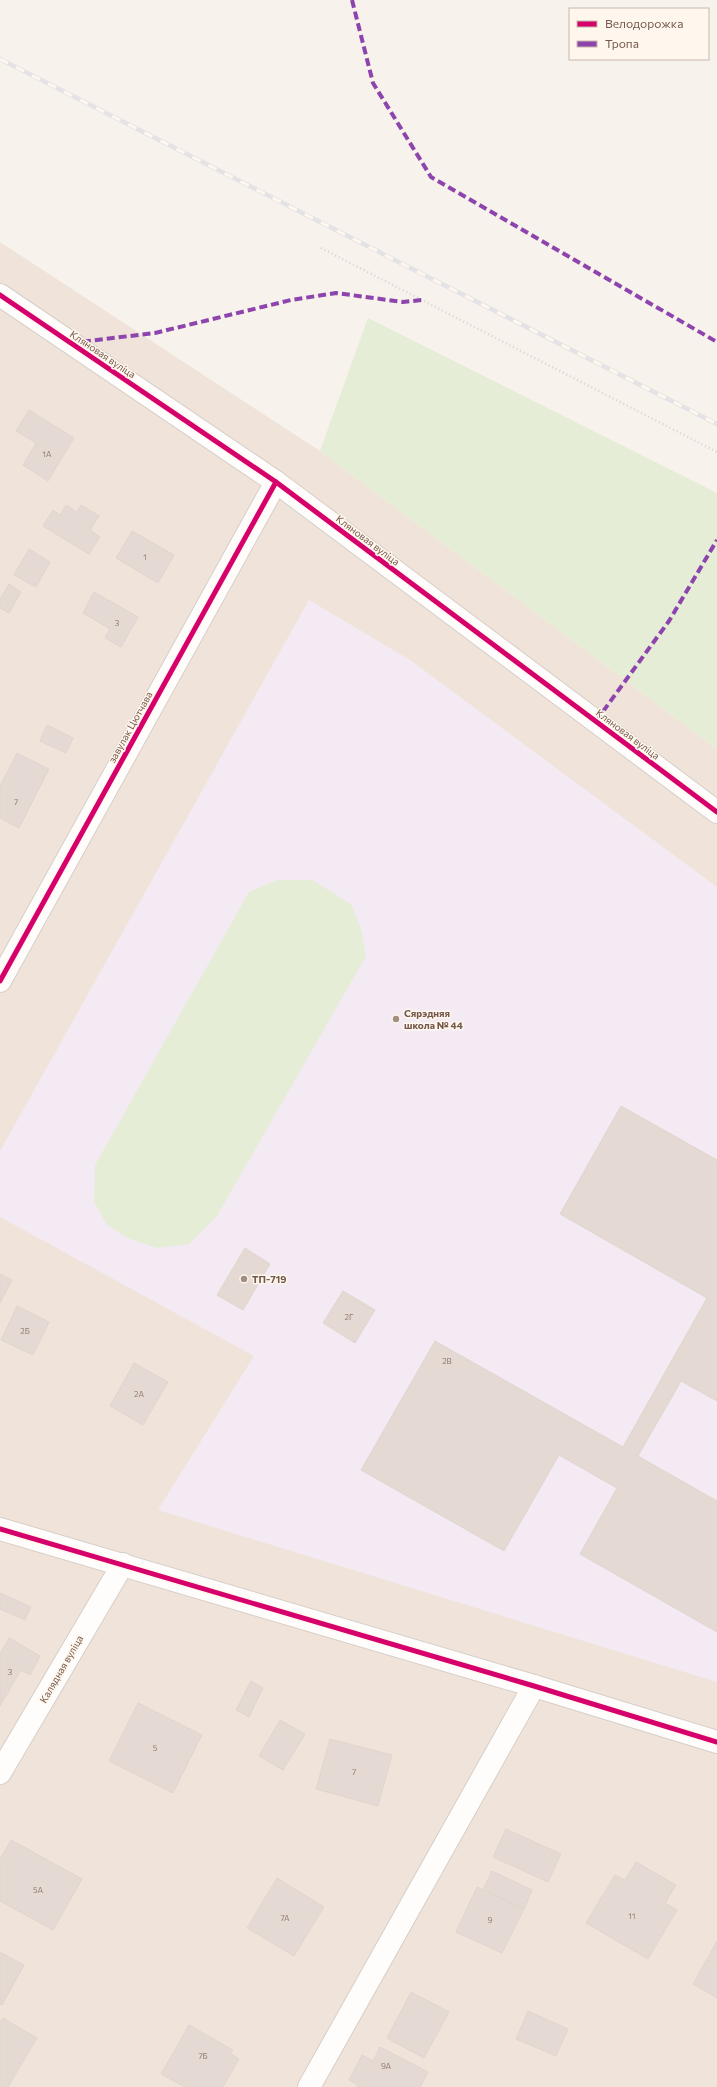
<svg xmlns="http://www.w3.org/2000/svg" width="717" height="2087" viewBox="0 0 717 2087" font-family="Commissioner,sans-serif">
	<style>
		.residential { fill: #f0e4da }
		.education { fill: #f3eaf3 }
		.green { fill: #e5edd7 }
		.building { fill: #e4dad3; stroke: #e0d5ce }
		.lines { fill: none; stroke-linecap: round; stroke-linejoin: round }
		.street-casing { stroke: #d6cec8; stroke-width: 24 }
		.secondary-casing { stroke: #d6cec8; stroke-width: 24 }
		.path { stroke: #dad2cf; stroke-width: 2.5; stroke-dasharray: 1 3; stroke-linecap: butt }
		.street { stroke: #fefdfc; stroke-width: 22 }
		.secondary { stroke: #fefdfc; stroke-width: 22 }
		.rail-casing { stroke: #e4e2e5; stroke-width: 4.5 }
		.rail { stroke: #fff7ed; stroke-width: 3; stroke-dasharray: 9; stroke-linecap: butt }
		.quiet { stroke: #8e44ad; stroke-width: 4; stroke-dasharray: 8 4; stroke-linecap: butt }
		.cycleway-casing { stroke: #fff7ed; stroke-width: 8 }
		.cycleway { stroke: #d6006c; stroke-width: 5 }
		.poi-dot { fill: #a28e84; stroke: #fff7ed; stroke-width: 1.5 }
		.labels { text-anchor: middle; stroke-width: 3; stroke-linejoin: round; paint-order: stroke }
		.number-label { font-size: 8px; fill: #927a70 }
		.street-label { font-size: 10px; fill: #75584c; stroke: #fff7ed }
		.poi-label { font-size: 10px; font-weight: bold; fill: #75584c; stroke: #fff7ed; text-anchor: start }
	</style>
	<rect width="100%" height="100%" fill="#f7f2ec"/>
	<!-- residential -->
	<path class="residential" d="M 0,242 L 320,451 L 717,749 L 717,2087 L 0,2087 Z"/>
	<!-- education -->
	<path class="education" d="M 309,600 L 410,660 L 717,887 L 717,1682 L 158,1510 L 254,1356 L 0,1217 L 0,1151 Z"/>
	<!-- green -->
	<g class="green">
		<path d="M 368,318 L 717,493 L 717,749 L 320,451 Z"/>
		<path d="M 277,880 L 312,880 L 351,904 L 361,929 L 366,956 L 217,1216 L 189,1244 L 157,1248 L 127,1238 L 106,1224 L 94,1201 L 95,1165 L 249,892 Z"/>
	</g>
	<!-- building -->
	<g class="building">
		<path d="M 29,410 L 74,438 L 48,481 L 23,465 L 36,443 L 16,431 Z"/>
		<path d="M 66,505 L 77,512 L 81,505 L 99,516 L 90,530 L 100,537 L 89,554 L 43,526 L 53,510 L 60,515 Z"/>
		<path d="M 132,531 L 174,555 L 158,583 L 116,558 Z"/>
		<path d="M 29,549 L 50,562 L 36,587 L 14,575 Z"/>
		<path d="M 9,584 L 21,592 L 9,613 L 0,608 L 0,599 Z"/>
		<path d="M 94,592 L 138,617 L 121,647 L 105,638 L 110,629 L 83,613 Z"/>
		<path d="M 47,725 L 73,738 L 66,753 L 40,741 Z"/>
		<path d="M 17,753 L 49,769 L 19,828 L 0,818 L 0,786 Z"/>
		<path d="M 621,1106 L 717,1160 L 717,1401 L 681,1381 L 638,1456 L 717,1501 L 717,1632 L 580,1554 L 617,1488 L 559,1455 L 504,1551 L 361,1470 L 435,1341 L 623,1447 L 707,1298 L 560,1214 Z"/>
		<path d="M 245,1248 L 270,1264 L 243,1310 L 217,1295 Z"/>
		<path d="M 0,1274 L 12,1280 L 0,1303 Z"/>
		<path d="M 343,1291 L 375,1310 L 355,1343 L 323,1323 Z"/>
		<path d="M 17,1306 L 49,1322 L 33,1355 L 1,1340 Z"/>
		<path d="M 134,1363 L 168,1382 L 143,1425 L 110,1406 Z"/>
		<path d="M 0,1593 L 31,1607 L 25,1620 L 0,1609 Z"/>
		<path d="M 9,1638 L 40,1656 L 30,1675 L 21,1670 L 0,1706 L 0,1654 Z"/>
		<path d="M 251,1681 L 263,1688 L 249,1717 L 236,1710 Z"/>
		<path d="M 138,1703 L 202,1735 L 173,1793 L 109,1761 Z"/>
		<path d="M 280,1720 L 305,1734 L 283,1770 L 259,1756 Z"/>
		<path d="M 330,1739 L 392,1755 L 378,1806 L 316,1789 Z"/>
		<path d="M 506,1829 L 561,1854 L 548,1882 L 493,1857 Z"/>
		<path d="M 11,1840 L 82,1879 L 53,1930 L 0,1901 L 0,1859 Z"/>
		<path d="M 636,1862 L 676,1885 L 665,1903 L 677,1910 L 648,1959 L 586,1923 L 615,1875 L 625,1880 Z"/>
		<path d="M 492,1871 L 532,1890 L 524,1909 L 483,1890 Z"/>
		<path d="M 277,1878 L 324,1907 L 294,1956 L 247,1928 Z"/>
		<path d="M 477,1887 L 524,1909 L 502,1953 L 456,1932 Z"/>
		<path d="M 717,1941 L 717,1998 L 693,1984 Z"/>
		<path d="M 0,1952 L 24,1965 L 2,2005 L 0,2004 Z"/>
		<path d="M 411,1992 L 449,2012 L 424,2058 L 387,2038 Z"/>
		<path d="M 528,2011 L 568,2029 L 556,2056 L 516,2039 Z"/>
		<path d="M 3,2018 L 37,2038 L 8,2087 L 0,2087 L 0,2022 Z"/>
		<path d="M 189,2025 L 233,2050 L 230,2053 L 239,2059 L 223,2087 L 185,2087 L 161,2074 Z"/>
		<path d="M 380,2047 L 428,2072 L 420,2087 L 357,2087 L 358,2085 L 349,2080 L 362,2055 L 373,2061 Z"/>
	</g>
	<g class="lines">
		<!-- street casing -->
		<g class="street-casing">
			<g id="street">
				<path d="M 0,981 L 276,482"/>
				<path d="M 0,1529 L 534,1686 L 717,1742"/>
				<path d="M 0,1773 L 123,1564"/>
				<path d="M 309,2087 L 534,1686"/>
			</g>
		</g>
		<!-- secondary casing -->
		<g class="secondary-casing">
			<path id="secondary" d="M 0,295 L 276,482 L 717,812"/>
		</g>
		<!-- path -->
		<path class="path" d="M 321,248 L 717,452"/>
		<!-- street -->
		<use href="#street" class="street"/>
		<!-- secondary -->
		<use href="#secondary" class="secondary"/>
		<!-- rail casing -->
		<g class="rail-casing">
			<path id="rail" d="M 0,59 L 717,424"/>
		</g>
		<!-- rail -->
		<use href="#rail" class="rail"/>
		<!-- quiet -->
		<g class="quiet">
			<path d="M 352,0 L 373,83 L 431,177 L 717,342"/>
			<path d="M 71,343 L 155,333 L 291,300 L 336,293 L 403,302 L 422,300"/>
			<path d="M 596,721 L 669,621 L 717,540"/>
		</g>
		<!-- cycleway casing -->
		<g class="cycleway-casing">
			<g id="cycleway">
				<path d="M 0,295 L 276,482 L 717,812"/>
				<path d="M 0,981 L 276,482"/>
				<path d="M 0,1529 L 534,1686 L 717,1742"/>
			</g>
		</g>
		<!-- cycleway -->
		<use href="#cycleway" class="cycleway"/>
	</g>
	<!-- markers -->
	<g class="poi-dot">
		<circle cx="396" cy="1019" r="4"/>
		<circle cx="244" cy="1279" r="4"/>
	</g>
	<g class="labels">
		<!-- number labels -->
		<g class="number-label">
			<text x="47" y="457">1А</text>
			<text x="145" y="560">1</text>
			<text x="117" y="626">3</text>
			<text x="16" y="805">7</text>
			<text x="349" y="1320">2Г</text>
			<text x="25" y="1334">2Б</text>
			<text x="447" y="1364">2В</text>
			<text x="139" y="1397">2А</text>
			<text x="10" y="1675">3</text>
			<text x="155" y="1751">5</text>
			<text x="354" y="1775">7</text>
			<text x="38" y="1893">5А</text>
			<text x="632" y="1919">11</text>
			<text x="285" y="1921">7А</text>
			<text x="490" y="1923">9</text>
			<text x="203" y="2059">7Б</text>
			<text x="386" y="2069">9А</text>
		</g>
		<!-- street labels -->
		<g class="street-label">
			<text transform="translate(103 354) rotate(34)" y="4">Кляновая вуліца</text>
			<text transform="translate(368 540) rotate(37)" y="4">Кляновая вуліца</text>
			<text transform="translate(130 727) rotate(-61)" y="4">завулак Цютчава</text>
			<text transform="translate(628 734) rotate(37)" y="4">Кляновая вуліца</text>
			<text transform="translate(61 1669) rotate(-60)" y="4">Калядная вуліца</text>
		</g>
		<!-- poi labels -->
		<g class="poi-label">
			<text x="404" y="1017">Сярэдняя<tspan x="404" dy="12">школа № 44</tspan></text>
			<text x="252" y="1283">ТП-719</text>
		</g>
	</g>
	<!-- legend -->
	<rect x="569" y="8" width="140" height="52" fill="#fff7ed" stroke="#c8b7ad"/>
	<rect x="577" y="21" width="20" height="6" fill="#d6006c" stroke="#c8b7ad"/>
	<text x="605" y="28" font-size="12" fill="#75584c">Велодорожка</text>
	<rect x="577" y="41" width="20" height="6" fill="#8e44ad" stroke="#c8b7ad"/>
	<text x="605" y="48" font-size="12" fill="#75584c">Тропа</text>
</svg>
